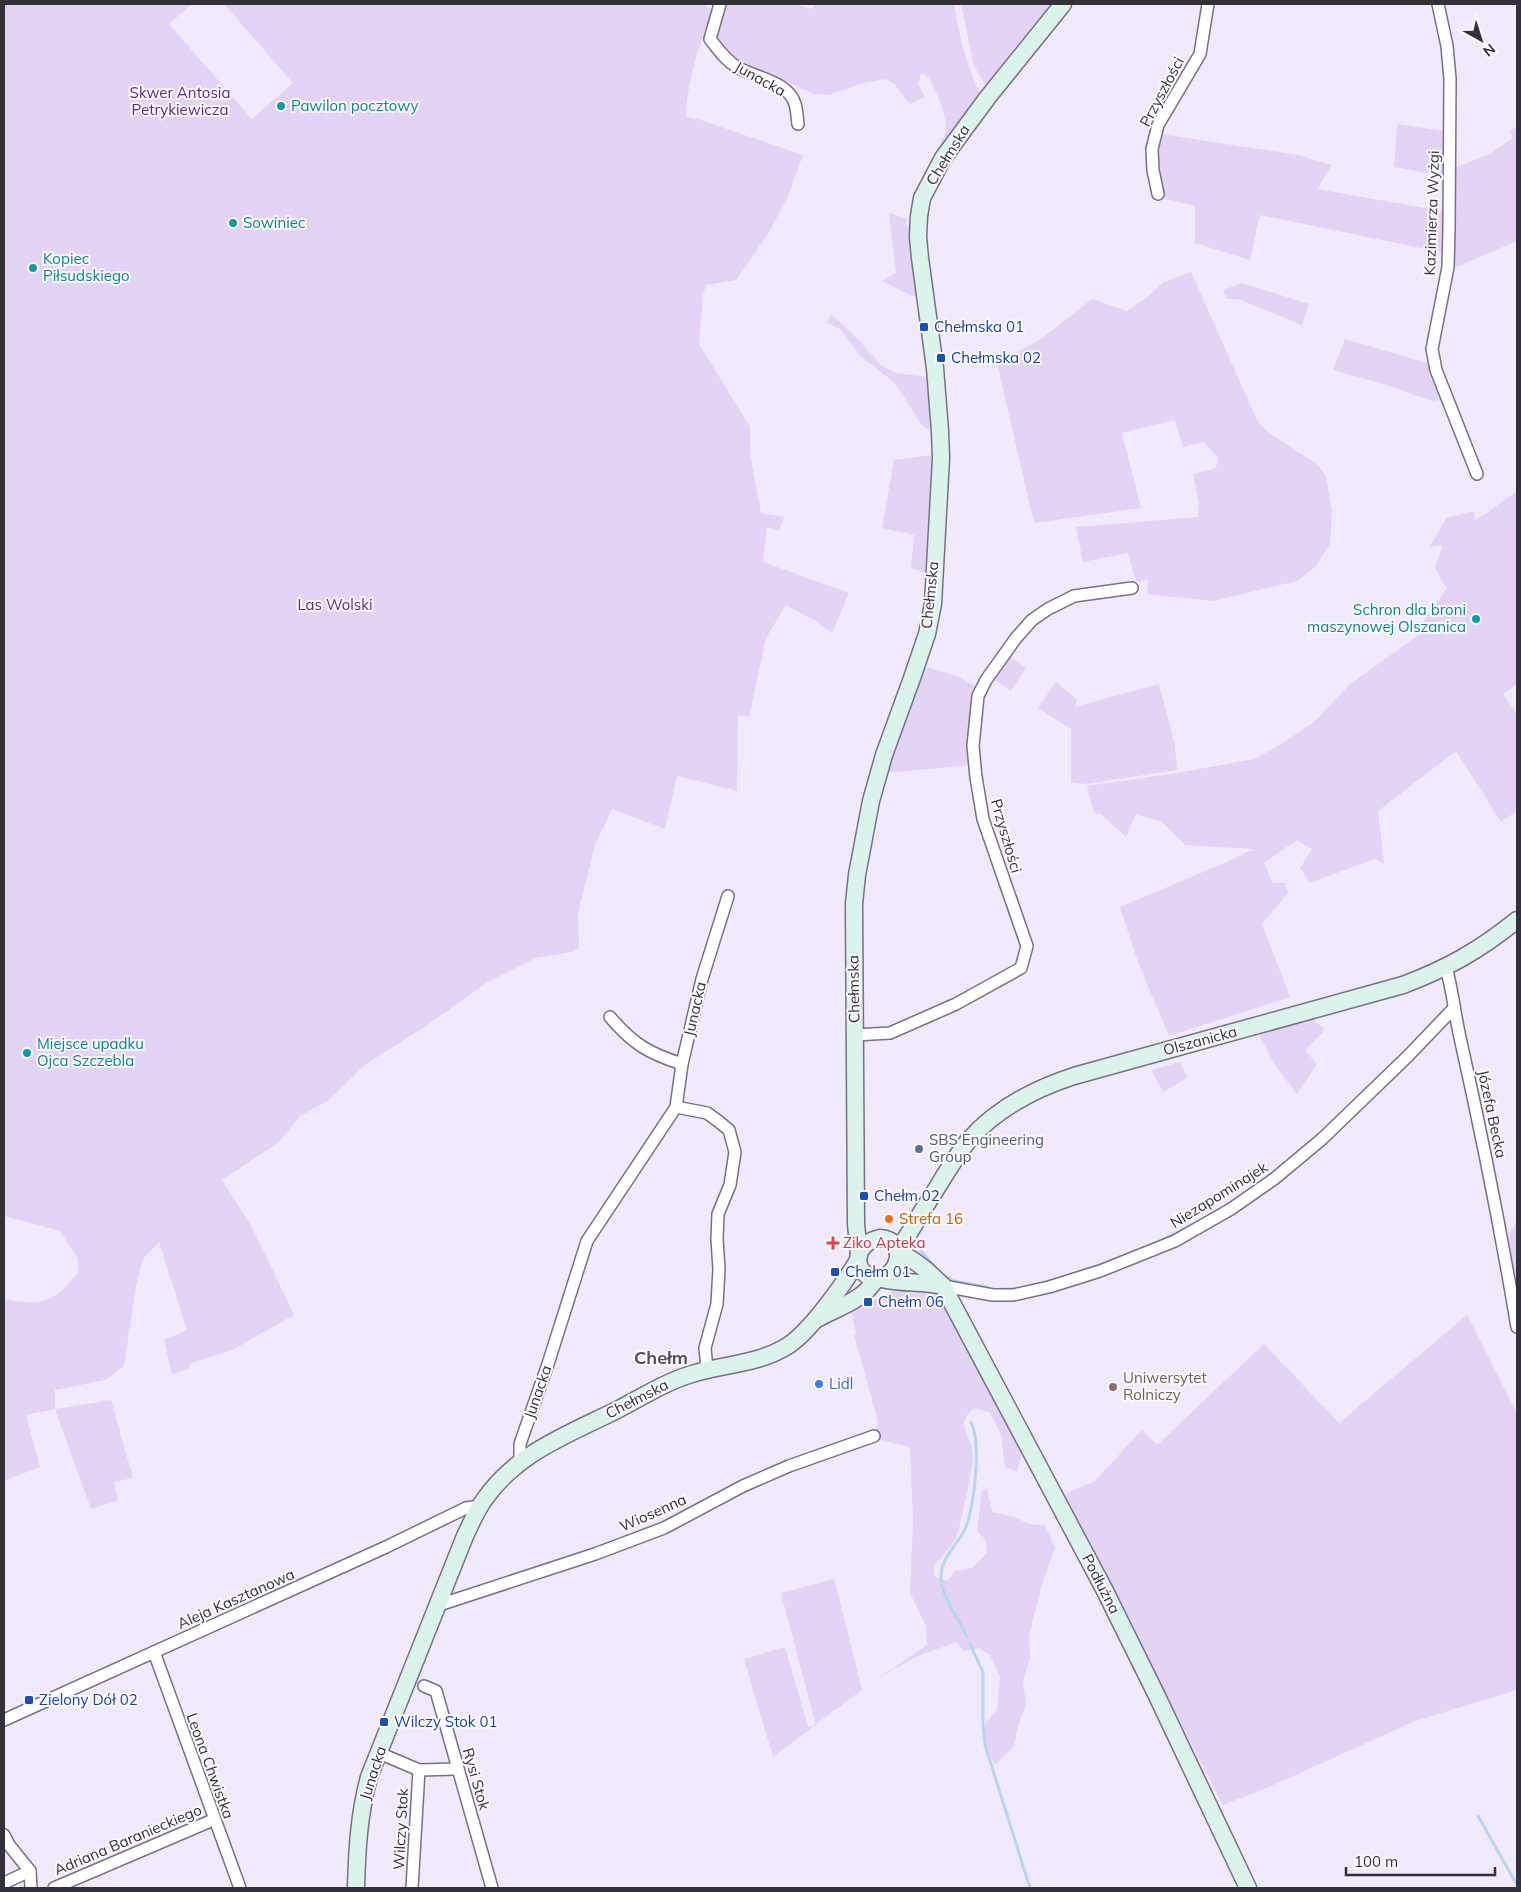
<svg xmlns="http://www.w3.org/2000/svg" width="1521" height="1892" viewBox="0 0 1521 1892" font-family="Mulish,sans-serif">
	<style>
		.green { fill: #e3d4f5 }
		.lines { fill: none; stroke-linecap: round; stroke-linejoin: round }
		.stream { stroke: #b9d6f1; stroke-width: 3 }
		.street-casing { stroke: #797086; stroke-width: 14 }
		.secondary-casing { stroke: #797086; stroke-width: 19 }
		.street { stroke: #fff; stroke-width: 11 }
		.secondary { stroke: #daf3eb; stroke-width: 16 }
		.culture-dot { fill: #0f9aa8; stroke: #fbf9fe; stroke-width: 2 }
		.transit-dot { fill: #1a4fb4; stroke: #fbf9fe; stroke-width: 2 }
		.service-dot { fill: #5c6f8a; stroke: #fbf9fe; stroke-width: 2 }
		.food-dot { fill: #e8710a; stroke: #fbf9fe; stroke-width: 2 }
		.health-dot { fill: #e0444e; stroke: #fbf9fe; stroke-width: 2 }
		.shop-dot { fill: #3f7fe0; stroke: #fbf9fe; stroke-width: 2 }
		.education-dot { fill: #8d6e63; stroke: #fbf9fe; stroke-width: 2 }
		.labels { text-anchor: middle; stroke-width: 4; stroke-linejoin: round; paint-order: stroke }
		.street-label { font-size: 15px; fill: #34303a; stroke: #fbf9fe }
		.park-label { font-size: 15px; fill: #5c2a88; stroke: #fbf9fe }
		.culture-label { font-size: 15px; fill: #0d838f; stroke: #fbf9fe; text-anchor: start }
		.transit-label { font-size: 15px; fill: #164399; stroke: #fbf9fe; text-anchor: start }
		.service-label { font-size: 15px; fill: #4e5e75; stroke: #fbf9fe; text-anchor: start }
		.food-label { font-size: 15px; fill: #c56008; stroke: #fbf9fe; text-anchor: start }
		.health-label { font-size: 15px; fill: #be3a42; stroke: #fbf9fe; text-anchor: start }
		.education-label { font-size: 15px; fill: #785e54; stroke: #fbf9fe; text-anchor: start }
		.shop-label { font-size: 15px; fill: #366cbe; stroke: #fbf9fe; text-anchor: start }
		.quarter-label { font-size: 18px; font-weight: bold; fill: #544c60; stroke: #fbf9fe }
	</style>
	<rect width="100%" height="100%" fill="#f1e9fc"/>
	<!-- green -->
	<g class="green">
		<path d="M 4,4 L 192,4 L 169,24 L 252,119 L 293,83 L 224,4 L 701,4 L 713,9 C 700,44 687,79 686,117 L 698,119 L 803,155 L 788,196 L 768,234 L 736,280 L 706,285 L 703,295 L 699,344 L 750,427 L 750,454 L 761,513 L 784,517 L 779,531 L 767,527 L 763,562 L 849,593 L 832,633 L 812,619 L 786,605 L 766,638 L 749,717 L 738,715 L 737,791 L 677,776 L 665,829 L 612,809 L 595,845 L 578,913 L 579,948 L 572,952 L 536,958 L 486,983 L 423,1028 L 366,1064 L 329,1100 L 300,1116 L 278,1143 L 222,1180 L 253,1229 L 294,1315 L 232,1350 L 191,1363 L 188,1369 L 172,1374 L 164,1340 L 187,1330 L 159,1242 L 143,1259 L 136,1286 L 124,1366 L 105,1380 L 55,1390 L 55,1409 L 111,1400 L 133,1478 L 114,1482 L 118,1500 L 91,1509 L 55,1409 L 26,1415 L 40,1467 L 4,1481 L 4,1299 C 43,1306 52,1304 78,1273 L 78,1259 L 60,1231 L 4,1216 Z"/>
		<path d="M 723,4 L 795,4 L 812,9 L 814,4 L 954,4 C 959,36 966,64 980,94 L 942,145 L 940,143 C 943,139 946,134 946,128 C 946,114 935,85 926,75 L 921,74 L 918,84 L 925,97 L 910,104 L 895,85 L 886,79 L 863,83 L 828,95 L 814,94 L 789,83 L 740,67 L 712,34 Z"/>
		<path d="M 961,4 L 1057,4 L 1047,18 L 986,86 L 974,66 Z"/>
		<path d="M 1397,124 L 1443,131 L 1444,176 L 1394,167 Z"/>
		<path d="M 1517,126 L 1517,241 L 1452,269 L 1454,168 L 1490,154 L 1513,138 L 1510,131 Z"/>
		<path d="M 1161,134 L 1298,155 L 1332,165 L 1317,189 L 1442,211 L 1445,253 L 1260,215 L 1250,260 L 1195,243 L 1195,206 L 1162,198 L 1156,159 Z"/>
		<path d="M 889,213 L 906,218 L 906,225 L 913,226 L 918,296 L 912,296 L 882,281 L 896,273 Z"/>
		<path d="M 1191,272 L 1258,422 L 1268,432 L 1317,464 L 1326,476 L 1332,512 L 1330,544 L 1315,567 L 1297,581 L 1212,601 L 1147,594 L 1148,579 L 1136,582 L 1128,553 L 1083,562 L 1076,527 L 1198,517 L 1199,504 L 1193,474 L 1216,468 L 1218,458 L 1204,442 L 1183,447 L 1175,420 L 1122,433 L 1141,508 L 1034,523 L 997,363 L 1041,339 L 1092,299 L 1127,311 L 1150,295 L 1164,282 Z"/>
		<path d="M 1242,283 L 1309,304 L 1302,325 L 1238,299 L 1227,299 L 1223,290 Z"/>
		<path d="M 831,314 L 859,340 L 881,365 L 895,373 L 927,377 L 933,428 L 926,429 L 921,424 L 899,389 L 890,379 L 860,356 L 840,329 L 827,323 Z"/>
		<path d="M 1345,339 L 1430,364 C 1427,378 1435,385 1441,395 L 1440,400 L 1432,401 L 1384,384 L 1333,370 Z"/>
		<path d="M 932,455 L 925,573 L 911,568 L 914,535 L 882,528 L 894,460 Z"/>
		<path d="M 1517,491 L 1517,684 L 1503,694 L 1517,714 L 1517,811 L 1501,822 L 1456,751 L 1378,811 L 1384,864 L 1374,859 L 1310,883 L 1300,868 L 1312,849 L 1297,840 L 1264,863 L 1273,883 L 1284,883 L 1288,893 L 1262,924 L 1290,997 L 1169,1036 L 1138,962 L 1120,907 L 1229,861 L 1253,849 L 1185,845 L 1162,822 L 1136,814 L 1126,837 L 1101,814 L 1094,813 L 1087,786 L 1177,773 L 1254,759 L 1280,745 L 1314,722 L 1350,684 L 1419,635 L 1418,629 L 1447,588 L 1443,583 L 1435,567 L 1443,545 L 1430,547 L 1446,518 L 1474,511 L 1475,521 Z"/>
		<path d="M 1007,654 L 1026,668 L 1011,691 L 991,678 Z"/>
		<path d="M 926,667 L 957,676 L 978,688 L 971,765 L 886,773 Z"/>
		<path d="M 1056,682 L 1077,700 L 1075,707 L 1159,684 L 1175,746 L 1177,770 L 1086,784 L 1071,782 L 1071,729 L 1038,708 Z"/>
		<path d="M 1313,1019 L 1325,1030 L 1305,1050 L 1317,1064 L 1297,1094 L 1277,1068 L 1257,1032 Z"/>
		<path d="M 1180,1062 L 1187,1078 L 1163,1092 L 1151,1070 Z"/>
		<path d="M 1517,1222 L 1517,1290 L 1508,1235 Z"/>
		<path d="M 911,1287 L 935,1289 L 970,1347 L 1023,1449 L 1017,1472 L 1005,1467 L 1001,1434 L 990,1413 L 974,1408 C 954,1424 971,1435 973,1454 C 974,1464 960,1529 956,1538 C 951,1547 941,1557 934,1565 L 935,1577 L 947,1581 L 955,1571 L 972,1568 L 987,1553 L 986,1540 L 977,1531 L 982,1490 L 987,1488 L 992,1512 L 1015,1517 L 1029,1524 L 1045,1526 L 1055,1548 L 1042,1584 L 1029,1636 L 1030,1659 L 1023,1681 L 1026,1705 L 1018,1726 L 1014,1746 L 995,1765 L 985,1745 L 985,1723 L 997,1710 L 1000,1676 L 990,1655 L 979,1648 L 963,1651 L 957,1642 C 943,1647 928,1652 914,1658 C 863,1685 819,1723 773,1757 L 744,1659 L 785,1647 L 808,1727 L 816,1726 L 781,1593 L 834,1579 L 862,1690 L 927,1645 L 926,1626 L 910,1593 L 913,1522 L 910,1447 L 876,1439 L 873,1431 L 876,1430 L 878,1422 L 854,1334 L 856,1333 L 851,1312 L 895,1290 Z"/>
		<path d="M 1467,1315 L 1517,1413 L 1517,1690 L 1415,1721 L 1269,1787 L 1223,1805 L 1063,1495 L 1095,1481 L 1142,1430 L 1157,1445 L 1264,1344 L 1339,1423 Z"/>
	</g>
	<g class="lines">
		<!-- stream -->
		<g class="stream">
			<path d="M 1162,1240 L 1199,1221"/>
			<path d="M 914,1243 L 935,1267"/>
			<path d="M 942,1275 L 954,1281 L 987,1287"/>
			<path d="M 1040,1284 L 1104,1264"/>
			<path d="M 1002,1289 L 1017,1289"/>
			<path d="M 967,1637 C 960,1620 941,1596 941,1578 C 940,1560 956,1546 964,1531 C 974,1510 982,1443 971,1422"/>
			<path d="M 970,1644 L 983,1672 L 983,1724 L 985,1745 L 1030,1888"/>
			<path d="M 1478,1816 L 1517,1885"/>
		</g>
		<!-- street casing -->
		<g class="street-casing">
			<g id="street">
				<path d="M 720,4 L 710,39 C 718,49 725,60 737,67 C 755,78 788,81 795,104 C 797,110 797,118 798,124"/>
				<path d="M 1438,4 L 1447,46 L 1450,79 L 1449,229 L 1448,267 L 1432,349 L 1436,370 L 1477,474"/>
				<path d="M 1158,194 L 1153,170 L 1152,149 L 1158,125 L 1200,54 L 1208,4"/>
				<path d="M 1446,967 C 1453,992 1455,1017 1461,1042 C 1482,1136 1501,1231 1517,1327"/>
				<path d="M 610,1017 C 633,1044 648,1053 682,1064"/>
				<path d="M 855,1035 L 890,1033 L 956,1004 L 1021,968 L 1027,946 L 983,819 L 976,777 L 973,746 L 978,696 L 986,680 L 1016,638 L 1032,620 L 1048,609 L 1074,596 L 1132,588"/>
				<path d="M 676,1107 L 707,1113 L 718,1121 L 729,1130 L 735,1152 L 730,1185 L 718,1214 L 717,1239 L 719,1269 L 717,1304 L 705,1348 L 707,1369"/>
				<path d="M 943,1286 L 993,1295 L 1013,1295 L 1049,1287 L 1100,1271 L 1175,1241 L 1231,1209 L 1274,1179 L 1322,1139 L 1408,1056 L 1454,1008"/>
				<path d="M 520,1462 L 520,1444 L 548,1364 L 587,1241 L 676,1107 L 682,1064 L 702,979 L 728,896"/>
				<path d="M 439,1605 L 595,1554 L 664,1528 L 743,1486 L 789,1466 L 874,1436"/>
				<path d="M 154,1652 L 240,1888"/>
				<path d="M 424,1686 L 436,1691 L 492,1888"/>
				<path d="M 4,1720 L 386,1547 L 466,1508 L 480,1506"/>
				<path d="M 379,1753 L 419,1770 L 457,1769"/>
				<path d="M 4,1835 L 9,1845 L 30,1871 L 31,1888"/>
				<path d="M 4,1883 L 30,1871"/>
				<path d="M 54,1888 L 213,1820"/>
				<path d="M 412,1888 L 419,1770"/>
			</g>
		</g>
		<!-- secondary casing -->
		<g class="secondary-casing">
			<g id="secondary">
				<path d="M 880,1238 C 909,1240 900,1277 875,1280 C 850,1270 854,1243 880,1238 Z"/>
				<path d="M 897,1250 C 910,1235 917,1218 928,1202 C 941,1182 953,1160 968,1141 C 996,1109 1034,1089 1074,1076 L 1403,985 C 1448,968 1480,950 1517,920"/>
				<path d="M 898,1252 C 916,1260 929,1272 943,1286 L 1104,1589 L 1156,1694 L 1248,1888"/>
				<path d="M 859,1255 L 856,1224 L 854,904 L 857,875 L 871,801 L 884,755 L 912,678 L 927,634 L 933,604 L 941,458 L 940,431 L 935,368 L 920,258 L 918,237 L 919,216 L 922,198 L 943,158 L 988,97 L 1063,4"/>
				<path d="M 882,1279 C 902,1284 923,1281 943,1286"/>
				<path d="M 819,1318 C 837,1308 865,1299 875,1280"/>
				<path d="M 356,1888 C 357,1850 359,1814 369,1777 L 465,1536 C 471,1524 476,1511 484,1500 C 516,1453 569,1434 617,1410 C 642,1397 665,1382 692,1374 C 724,1364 760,1364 789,1345 C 811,1330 844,1284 858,1260"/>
			</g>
		</g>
		<!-- street -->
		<use href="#street" class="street"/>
		<!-- secondary -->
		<use href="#secondary" class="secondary"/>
	</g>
	<!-- markers -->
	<g class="culture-dot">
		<circle cx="281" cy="106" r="5"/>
		<circle cx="233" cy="223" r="5"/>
		<circle cx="33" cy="268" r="5"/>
		<circle cx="1476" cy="619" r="5"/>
		<circle cx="27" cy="1053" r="5"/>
	</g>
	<g class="transit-dot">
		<rect x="919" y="322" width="10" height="10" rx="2.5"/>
		<rect x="936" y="353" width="10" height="10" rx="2.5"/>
		<rect x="859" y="1191" width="10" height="10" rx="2.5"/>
		<rect x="830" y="1267" width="10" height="10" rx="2.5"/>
		<rect x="863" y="1297" width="10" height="10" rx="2.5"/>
		<rect x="24" y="1695" width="10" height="10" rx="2.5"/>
		<rect x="379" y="1717" width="10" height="10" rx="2.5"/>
	</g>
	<circle class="service-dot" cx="919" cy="1149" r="5"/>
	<circle class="food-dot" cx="889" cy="1219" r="5"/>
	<path class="health-dot" d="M830.5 1235.5h5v5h5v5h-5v5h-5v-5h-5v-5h5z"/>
	<circle class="shop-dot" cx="819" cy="1384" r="5"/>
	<circle class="education-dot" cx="1113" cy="1387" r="5"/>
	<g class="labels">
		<!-- street labels -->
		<g class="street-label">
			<text transform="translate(760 79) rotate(29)" y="5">Junacka</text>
			<text transform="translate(1162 92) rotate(-62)" y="5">Przyszłości</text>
			<text transform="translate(948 155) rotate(-58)" y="5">Chełmska</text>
			<text transform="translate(1432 213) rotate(-88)" y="5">Kazimierza Wyżgi</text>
			<text transform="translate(930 595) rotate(-84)" y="5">Chełmska</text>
			<text transform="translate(1006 836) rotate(74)" y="5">Przyszłości</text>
			<text transform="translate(854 989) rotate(-91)" y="5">Chełmska</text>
			<text transform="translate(695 1009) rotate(-77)" y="5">Junacka</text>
			<text transform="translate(1200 1041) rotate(-15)" y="5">Olszanicka</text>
			<text transform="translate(1492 1114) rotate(78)" y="5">Józefa Becka</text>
			<text transform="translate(1219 1195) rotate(-32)" y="5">Niezapominajek</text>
			<text transform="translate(538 1392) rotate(-71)" y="5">Junacka</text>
			<text transform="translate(637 1399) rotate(-27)" y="5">Chełmska</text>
			<text transform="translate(653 1513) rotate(-24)" y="5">Wiosenna</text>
			<text transform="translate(1101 1584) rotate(63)" y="5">Podłużna</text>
			<text transform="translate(236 1599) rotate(-24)" y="5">Aleja Kasztanowa</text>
			<text transform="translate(210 1766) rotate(70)" y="5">Leona Chwistka</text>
			<text transform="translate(373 1773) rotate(-72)" y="5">Junacka</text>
			<text transform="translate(476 1779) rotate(74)" y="5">Rysi Stok</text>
			<text transform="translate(401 1829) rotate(-87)" y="5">Wilczy Stok</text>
			<text transform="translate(128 1840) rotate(-23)" y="5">Adriana Baranieckiego</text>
		</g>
		<!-- park labels -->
		<g class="park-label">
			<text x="180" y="98">Skwer Antosia<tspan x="180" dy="17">Petrykiewicza</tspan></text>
			<text x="335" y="610">Las Wolski</text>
		</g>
		<!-- culture labels -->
		<g class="culture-label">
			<text x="291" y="111">Pawilon pocztowy</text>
			<text x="243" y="228">Sowiniec</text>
			<text x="43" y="264">Kopiec<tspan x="43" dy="17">Piłsudskiego</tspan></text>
			<text x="1466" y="615" text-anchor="end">Schron dla broni<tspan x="1466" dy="17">maszynowej Olszanica</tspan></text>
			<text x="37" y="1049">Miejsce upadku<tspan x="37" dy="17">Ojca Szczebla</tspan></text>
		</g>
		<!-- transit labels -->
		<g class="transit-label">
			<text x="934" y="332">Chełmska 01</text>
			<text x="951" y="363">Chełmska 02</text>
			<text x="874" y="1201">Chełm 02</text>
			<text x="845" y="1277">Chełm 01</text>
			<text x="878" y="1307">Chełm 06</text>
			<text x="39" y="1705">Zielony Dół 02</text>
			<text x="394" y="1727">Wilczy Stok 01</text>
		</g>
		<!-- service labels -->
		<g class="service-label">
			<text x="929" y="1145">SBS Engineering<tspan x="929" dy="17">Group</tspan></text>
		</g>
		<!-- food labels -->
		<g class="food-label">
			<text x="899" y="1224">Strefa 16</text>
		</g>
		<!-- health labels -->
		<g class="health-label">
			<text x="843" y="1248">Ziko Apteka</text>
		</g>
		<!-- education labels -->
		<g class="education-label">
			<text x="1123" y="1383">Uniwersytet<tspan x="1123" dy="17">Rolniczy</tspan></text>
		</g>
		<!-- shop labels -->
		<g class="shop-label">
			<text x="829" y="1389">Lidl</text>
		</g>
		<!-- quarter labels -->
		<g class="quarter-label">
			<text x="661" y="1364">Chełm</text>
		</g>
	</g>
	<!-- border -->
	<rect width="1521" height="1892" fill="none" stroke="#34303a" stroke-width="10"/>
	<!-- north arrow -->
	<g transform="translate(1481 40) rotate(141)" stroke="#fbf9fe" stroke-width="4" paint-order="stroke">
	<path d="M0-4L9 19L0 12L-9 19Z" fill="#34303a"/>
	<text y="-8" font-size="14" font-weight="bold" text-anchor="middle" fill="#34303a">N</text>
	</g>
	<!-- scale -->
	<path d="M1346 1867v8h149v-8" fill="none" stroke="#34303a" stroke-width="2.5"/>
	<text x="1354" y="1867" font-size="15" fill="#34303a" stroke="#fbf9fe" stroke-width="4" paint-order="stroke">100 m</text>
</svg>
